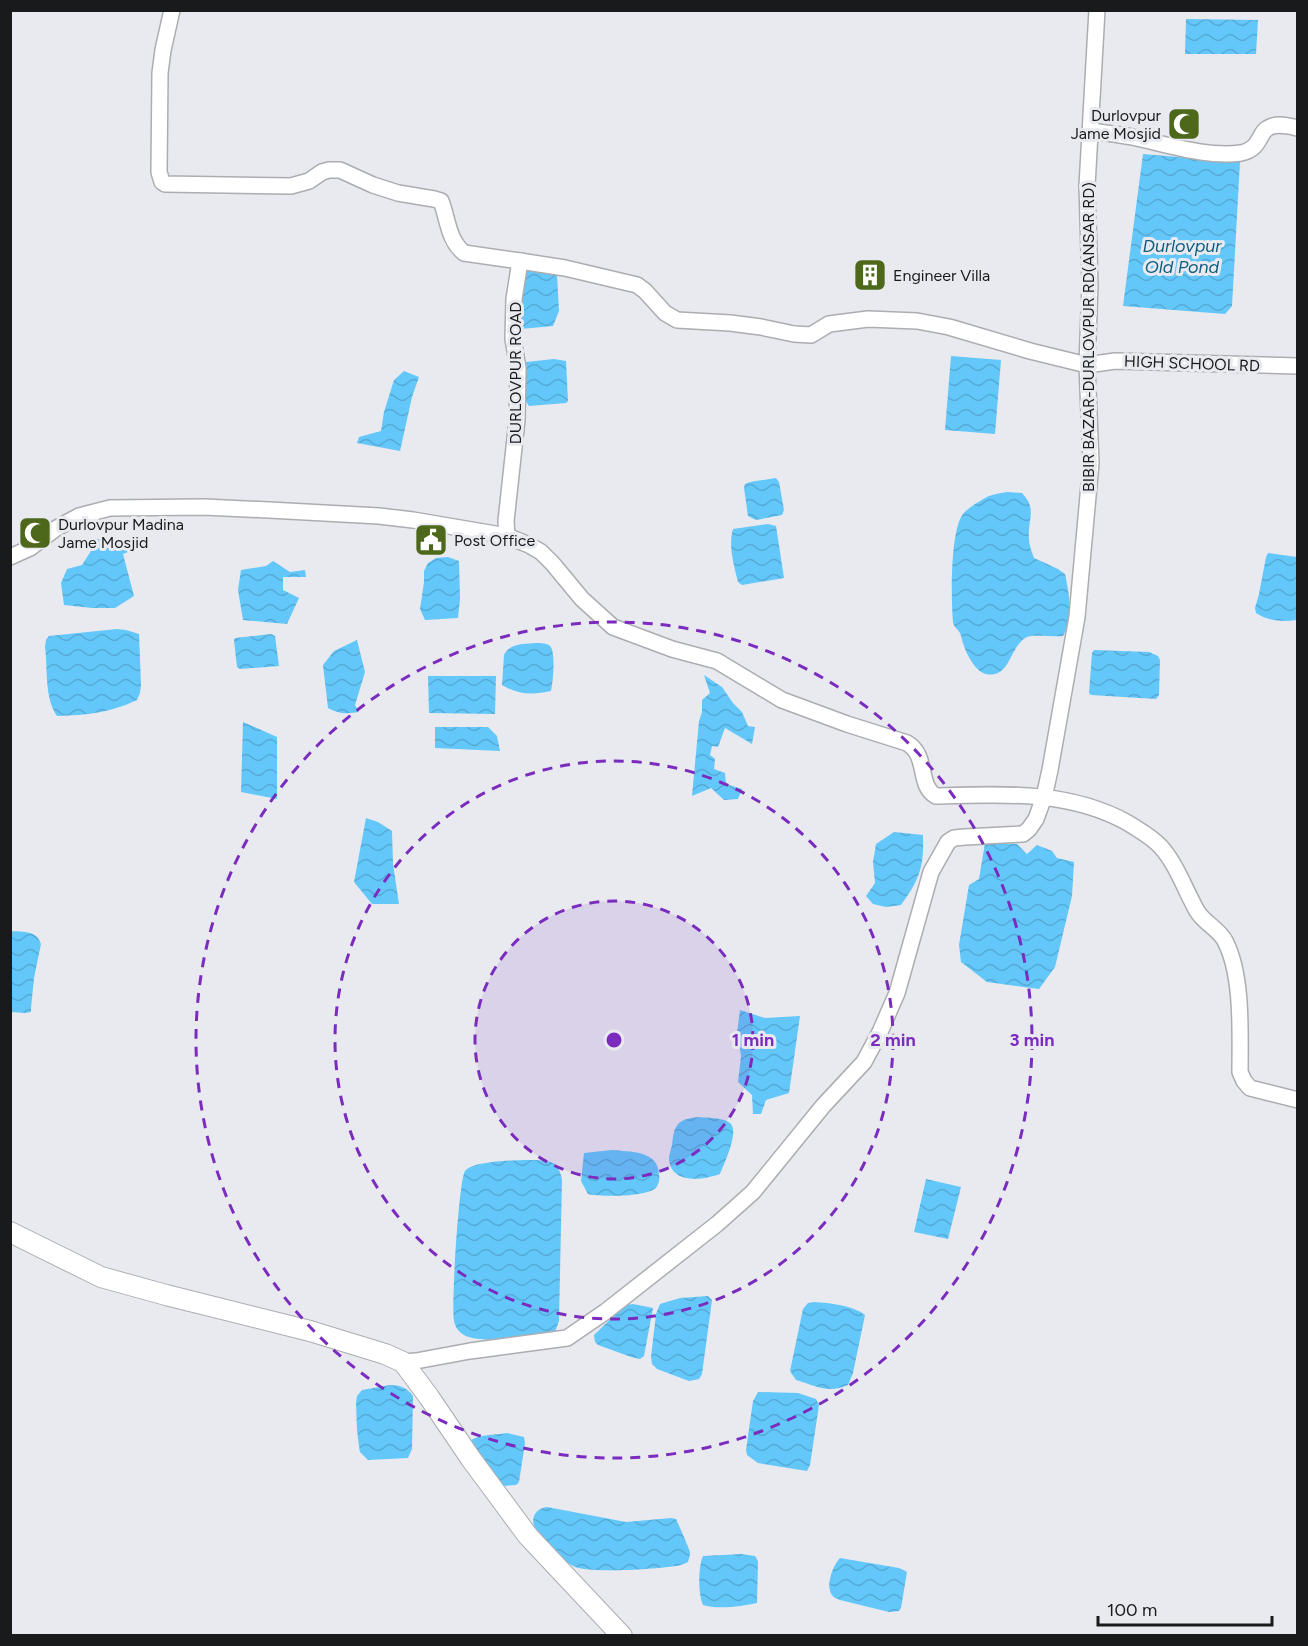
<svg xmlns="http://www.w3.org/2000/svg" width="1308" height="1646" viewBox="0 0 1308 1646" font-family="Figtree,sans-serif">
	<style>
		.water { fill: url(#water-waves) }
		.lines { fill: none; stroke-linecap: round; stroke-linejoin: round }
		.minor-casing { stroke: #abadb1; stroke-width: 18 }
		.major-casing { stroke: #abadb1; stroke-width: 22 }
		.minor { stroke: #fff; stroke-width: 15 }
		.major { stroke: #fff; stroke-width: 20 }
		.ring { fill: none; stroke: #7b2cbf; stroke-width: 3; stroke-dasharray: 10 8 }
		.labels { text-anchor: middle; stroke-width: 6; stroke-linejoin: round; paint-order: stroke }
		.poi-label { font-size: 16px; fill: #191a1b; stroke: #e8eaef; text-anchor: start }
		.street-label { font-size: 16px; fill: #191a1b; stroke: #e8eaef }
		.water-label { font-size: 18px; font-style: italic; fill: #0d5d7f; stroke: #e8eaef }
		.centre { fill: #7b2cbf; stroke: #e8eaef; stroke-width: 3 }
		.ring-label { font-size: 18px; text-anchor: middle; font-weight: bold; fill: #7b2cbf; stroke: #e8eaef; stroke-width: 6; stroke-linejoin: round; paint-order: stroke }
	</style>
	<defs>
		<pattern id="water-waves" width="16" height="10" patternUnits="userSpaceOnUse" patternTransform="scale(1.5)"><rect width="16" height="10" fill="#63c7fa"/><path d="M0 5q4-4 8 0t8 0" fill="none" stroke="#55aad6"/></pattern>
	</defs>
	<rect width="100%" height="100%" fill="#e8eaef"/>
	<!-- water -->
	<g class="water">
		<path d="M 1186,19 L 1258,20 L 1256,54 L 1185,54 Z"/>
		<path d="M 1143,154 L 1240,162 L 1232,306 L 1225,314 L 1123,306 Z"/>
		<path d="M 526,271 L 552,271 L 557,275 L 559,311 L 553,326 L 521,329 L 520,323 L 523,273 Z"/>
		<path d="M 951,356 L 1001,360 L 995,434 L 945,430 Z"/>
		<path d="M 554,359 L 566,361 L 568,401 L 566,403 L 529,406 L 525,400 L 523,363 L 526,362 Z"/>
		<path d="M 404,371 L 419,377 L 412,397 L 400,451 L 357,443 L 359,437 L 381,431 L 384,412 L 394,380 Z"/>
		<path d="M 776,478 L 779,482 L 784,510 L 782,515 L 756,520 L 748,516 L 744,488 L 745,484 L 750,482 Z"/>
		<path d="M 1007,492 L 1022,493 C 1038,510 1027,519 1029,539 C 1029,545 1032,552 1034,558 L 1058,569 L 1065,574 C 1069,593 1074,619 1063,636 C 1054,637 1032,634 1027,637 C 1009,646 1011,679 986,674 C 976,672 967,655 964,646 C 962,642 962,637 960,633 C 958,629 954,628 953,622 C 951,600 950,531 963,514 C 968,508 981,500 989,496 C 994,494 1001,493 1007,492 Z"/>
		<path d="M 768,524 L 776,526 L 784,578 L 742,585 L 738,582 C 734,566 728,545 733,529 Z"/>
		<path d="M 107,537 L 119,544 L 133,545 L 133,550 L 123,554 L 134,596 L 115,608 L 92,608 L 64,605 L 61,583 L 67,569 L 82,565 L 91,551 L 87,542 Z"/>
		<path d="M 1268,553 L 1297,557 L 1298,617 L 1296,620 C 1282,622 1268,621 1256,613 L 1255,608 L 1259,594 L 1266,557 Z"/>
		<path d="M 448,557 L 459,561 L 460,599 L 458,618 L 425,620 L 420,609 L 424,582 L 424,571 L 428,563 L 436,558 Z"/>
		<path d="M 273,561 L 290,572 L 305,570 L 306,577 L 283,577 L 283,590 L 299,598 L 287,624 L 243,620 L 238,590 L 241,570 L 266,566 Z"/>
		<path d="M 117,629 L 126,630 L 139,634 L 141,685 L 140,693 L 137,700 C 109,713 88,715 57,716 C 44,697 48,669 45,647 L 46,640 L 49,636 Z"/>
		<path d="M 271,634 L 275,636 L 279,666 L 240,669 L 237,667 L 234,640 L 235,638 Z"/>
		<path d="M 357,640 L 365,672 L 355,705 L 359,712 C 346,714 339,714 328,708 L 323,665 L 334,651 Z"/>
		<path d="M 536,643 C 540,643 547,643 550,646 C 556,652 553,682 551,691 C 533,695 518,695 502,685 L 504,655 C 510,643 524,644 536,643 Z"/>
		<path d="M 1094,650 L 1149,652 L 1158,656 L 1160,660 L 1159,695 L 1156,699 L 1091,695 L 1089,693 L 1092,653 Z"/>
		<path d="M 704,675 L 722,687 L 733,703 L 742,712 L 748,726 L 755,727 L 752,744 L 725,728 L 718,747 L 712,746 L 710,755 L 715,759 L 714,769 L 725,773 L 726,784 L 742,789 L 738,799 L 724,800 L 711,788 L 692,796 L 699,721 L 702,712 L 702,700 L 710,693 Z"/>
		<path d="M 428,676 L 496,676 L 495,714 L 429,713 Z"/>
		<path d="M 243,722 L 277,737 L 277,799 L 241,792 Z"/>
		<path d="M 435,727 L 488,727 L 497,736 L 500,751 L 435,748 Z"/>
		<path d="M 366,818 L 378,822 L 392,831 L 393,864 L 399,904 L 372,904 L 354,882 Z"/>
		<path d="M 894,832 L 923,835 C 924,867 920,879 901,905 L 886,907 L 873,904 L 866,896 L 875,883 L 873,862 L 876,844 Z"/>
		<path d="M 985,843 L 1017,844 L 1027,854 L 1037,845 L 1052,851 L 1057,858 L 1074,862 L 1072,896 L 1055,967 L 1039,989 L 987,982 L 961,962 L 959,945 L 969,885 L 979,879 Z"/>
		<path d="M 10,931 C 23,932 37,930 41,944 L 34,978 L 31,1008 L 31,1012 L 25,1013 L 11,1012 Z"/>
		<path d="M 740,1010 L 765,1018 L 800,1016 L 789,1093 L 766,1100 L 761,1114 L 753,1114 L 752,1095 L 738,1082 L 741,1056 L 737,1033 Z"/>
		<path d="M 697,1117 C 707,1118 722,1117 730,1123 C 740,1131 724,1164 720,1174 C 704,1180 671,1185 669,1159 C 669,1154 671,1150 672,1145 C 673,1138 673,1129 679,1123 C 684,1119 690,1118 697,1117 Z"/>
		<path d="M 612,1150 C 630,1152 658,1150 659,1174 C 660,1179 659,1184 656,1188 C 646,1197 601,1197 588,1194 L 581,1181 L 584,1153 Z"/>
		<path d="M 536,1160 C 553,1161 558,1162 562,1179 L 559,1321 L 555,1332 C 534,1336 482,1345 464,1335 C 459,1332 455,1327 454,1321 C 451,1306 459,1178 465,1171 C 474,1160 521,1160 536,1160 Z"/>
		<path d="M 926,1179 L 961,1187 L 948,1239 L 914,1232 Z"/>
		<path d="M 708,1296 L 712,1300 L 702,1374 L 699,1379 L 689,1381 L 657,1369 L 652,1364 L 651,1357 L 656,1314 L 660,1304 L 680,1298 Z"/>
		<path d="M 814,1302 C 830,1303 852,1305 865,1315 L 853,1373 L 848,1385 C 829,1394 816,1386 796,1380 L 790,1371 L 803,1309 L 808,1303 Z"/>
		<path d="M 633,1304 L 653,1308 L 644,1356 L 640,1359 L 631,1357 L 598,1345 L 595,1342 L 594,1335 L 625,1305 Z"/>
		<path d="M 390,1385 C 399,1385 408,1388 413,1396 L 412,1449 L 408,1458 L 368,1460 L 360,1452 L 359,1446 L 357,1430 L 356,1403 L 357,1396 L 362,1390 Z"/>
		<path d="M 758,1392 L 798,1393 L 816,1399 L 819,1405 L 810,1465 L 807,1471 L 758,1463 L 747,1455 L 746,1450 L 753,1401 Z"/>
		<path d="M 507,1433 L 524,1437 L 525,1443 L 519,1482 L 516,1485 L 503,1486 L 467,1443 C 476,1434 495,1435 507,1433 Z"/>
		<path d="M 547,1507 L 626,1522 L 671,1518 L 676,1519 C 678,1523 689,1548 690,1552 C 690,1556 689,1558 688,1562 C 684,1564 679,1566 675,1566 C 657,1569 586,1574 573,1566 C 558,1558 543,1540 534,1526 C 531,1516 537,1508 547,1507 Z"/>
		<path d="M 742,1554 L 755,1556 L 758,1561 L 757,1603 C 743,1606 717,1610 703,1605 C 698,1594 698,1567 703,1556 Z"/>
		<path d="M 840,1558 L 899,1568 L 907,1572 L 901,1608 L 899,1611 L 889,1612 L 840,1600 C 837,1599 833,1597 832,1595 C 825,1586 833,1565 840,1558 Z"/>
	</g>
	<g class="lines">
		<!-- minor casing -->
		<g class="minor-casing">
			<g id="minor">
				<path d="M 172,10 L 163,50 L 160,73 L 159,172 L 162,182 L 165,184 L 291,186 L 309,181 L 322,172 L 329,170 L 340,170 L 373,185 L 398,193 L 434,199 L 441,201 C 448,219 448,240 464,253 L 520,261"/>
				<path d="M 1091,131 C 1105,133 1118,134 1132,137 C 1166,144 1207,158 1241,153 C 1262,149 1258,131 1270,127 C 1279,123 1289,126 1298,128"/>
				<path d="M 507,536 L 529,545 L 541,552 L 553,564 L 582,599 L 613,627 L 672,649 L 717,661 L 782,700 L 847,724 L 907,743 C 929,756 917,786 936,796 C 1001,794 1069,790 1128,823 C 1139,830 1152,837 1161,847 C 1177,865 1185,890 1197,911 C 1204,923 1219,929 1225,941 C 1243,975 1240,1034 1240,1072 L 1244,1081 L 1250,1088 L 1298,1100"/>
				<path d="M 10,557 L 30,548 L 55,529 L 79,516 L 110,508 L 204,507 L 269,510 L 379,516 L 413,520 L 507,536 L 506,521 L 517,420 L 518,368 L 513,339 L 514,299 L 520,261 L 565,268 L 637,285 L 645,291 L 665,313 L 677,320 L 730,323 L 761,327 L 794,334 L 811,335 L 829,324 L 868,319 L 917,321 L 949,327 L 1030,351 L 1087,365 L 1115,361 L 1298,366"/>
				<path d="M 403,1362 L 416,1361 L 470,1351 L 567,1338 L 605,1312 L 717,1224 L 753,1192 L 823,1106 L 864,1062 L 880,1032 L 897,993 L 931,872 L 948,842 L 954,838 L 965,837 L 1023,834 L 1029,829 L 1036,819 L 1044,797 L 1050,770 L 1077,617 L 1091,463 L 1087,365 L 1090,285 L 1087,186 L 1097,10"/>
			</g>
		</g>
		<!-- major casing -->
		<g class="major-casing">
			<path id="major" d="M 10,1232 L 101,1277 L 166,1295 L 310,1331 L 385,1354 L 403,1362 L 429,1397 L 471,1459 L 528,1536 L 622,1636"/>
		</g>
		<!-- minor -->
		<use href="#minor" class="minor"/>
		<!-- major -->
		<use href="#major" class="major"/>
	</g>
	<!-- distance rings -->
	<circle cx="614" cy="1040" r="139" fill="#7b2cbf" fill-opacity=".12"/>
	<g class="ring">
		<circle cx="614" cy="1040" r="139"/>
		<circle cx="614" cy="1040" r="279"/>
		<circle cx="614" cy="1040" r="418"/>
	</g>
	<!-- icons -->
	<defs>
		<g id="mosque-square" transform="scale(1.725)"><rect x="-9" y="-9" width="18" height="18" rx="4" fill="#4d681a" stroke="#e8eaef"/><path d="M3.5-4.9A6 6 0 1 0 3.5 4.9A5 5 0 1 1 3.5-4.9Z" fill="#fff"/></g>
		<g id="building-square" transform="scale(1.725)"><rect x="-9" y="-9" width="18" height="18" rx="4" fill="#4d681a" stroke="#e8eaef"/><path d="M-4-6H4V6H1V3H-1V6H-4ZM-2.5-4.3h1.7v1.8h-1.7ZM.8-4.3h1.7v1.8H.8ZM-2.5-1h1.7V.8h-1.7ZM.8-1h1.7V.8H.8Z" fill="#fff"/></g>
		<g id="civic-square" transform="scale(1.725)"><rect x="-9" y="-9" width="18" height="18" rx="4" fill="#4d681a" stroke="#e8eaef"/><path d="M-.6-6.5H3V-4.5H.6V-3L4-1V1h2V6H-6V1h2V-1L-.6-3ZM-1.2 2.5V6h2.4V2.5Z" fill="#fff"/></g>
	</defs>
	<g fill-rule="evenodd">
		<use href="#mosque-square" x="1184" y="124"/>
		<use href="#building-square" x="870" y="275"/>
		<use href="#mosque-square" x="35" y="533"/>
		<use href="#civic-square" x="431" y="540"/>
	</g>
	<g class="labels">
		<!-- poi labels -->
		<g class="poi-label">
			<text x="1161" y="121" text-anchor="end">Durlovpur<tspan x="1161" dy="18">Jame Mosjid</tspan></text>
			<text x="893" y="281">Engineer Villa</text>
			<text x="58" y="530">Durlovpur Madina<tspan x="58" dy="18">Jame Mosjid</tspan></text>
			<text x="454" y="546">Post Office</text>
		</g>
		<!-- street labels -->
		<g class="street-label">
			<text transform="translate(1088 337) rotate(-90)" y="6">BIBIR BAZAR-DURLOVPUR RD(ANSAR RD)</text>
			<text transform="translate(1192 363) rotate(2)" y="6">HIGH SCHOOL RD</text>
			<text transform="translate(515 373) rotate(-90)" y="6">DURLOVPUR ROAD</text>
		</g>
		<!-- water labels -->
		<g class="water-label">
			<text x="1182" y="252">Durlovpur<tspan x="1182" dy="21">Old Pond</tspan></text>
		</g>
	</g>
	<circle cx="614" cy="1040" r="9" class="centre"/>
	<g class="ring-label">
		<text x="753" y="1046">1 min</text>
		<text x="893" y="1046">2 min</text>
		<text x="1032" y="1046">3 min</text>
	</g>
	<!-- border -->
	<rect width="1308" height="1646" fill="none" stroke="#191a1b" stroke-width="24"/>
	<!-- scale -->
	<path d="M1098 1616v9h174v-9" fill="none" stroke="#191a1b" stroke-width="3"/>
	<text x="1107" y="1616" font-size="18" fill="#191a1b" stroke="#e8eaef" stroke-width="4.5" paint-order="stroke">100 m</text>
</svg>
